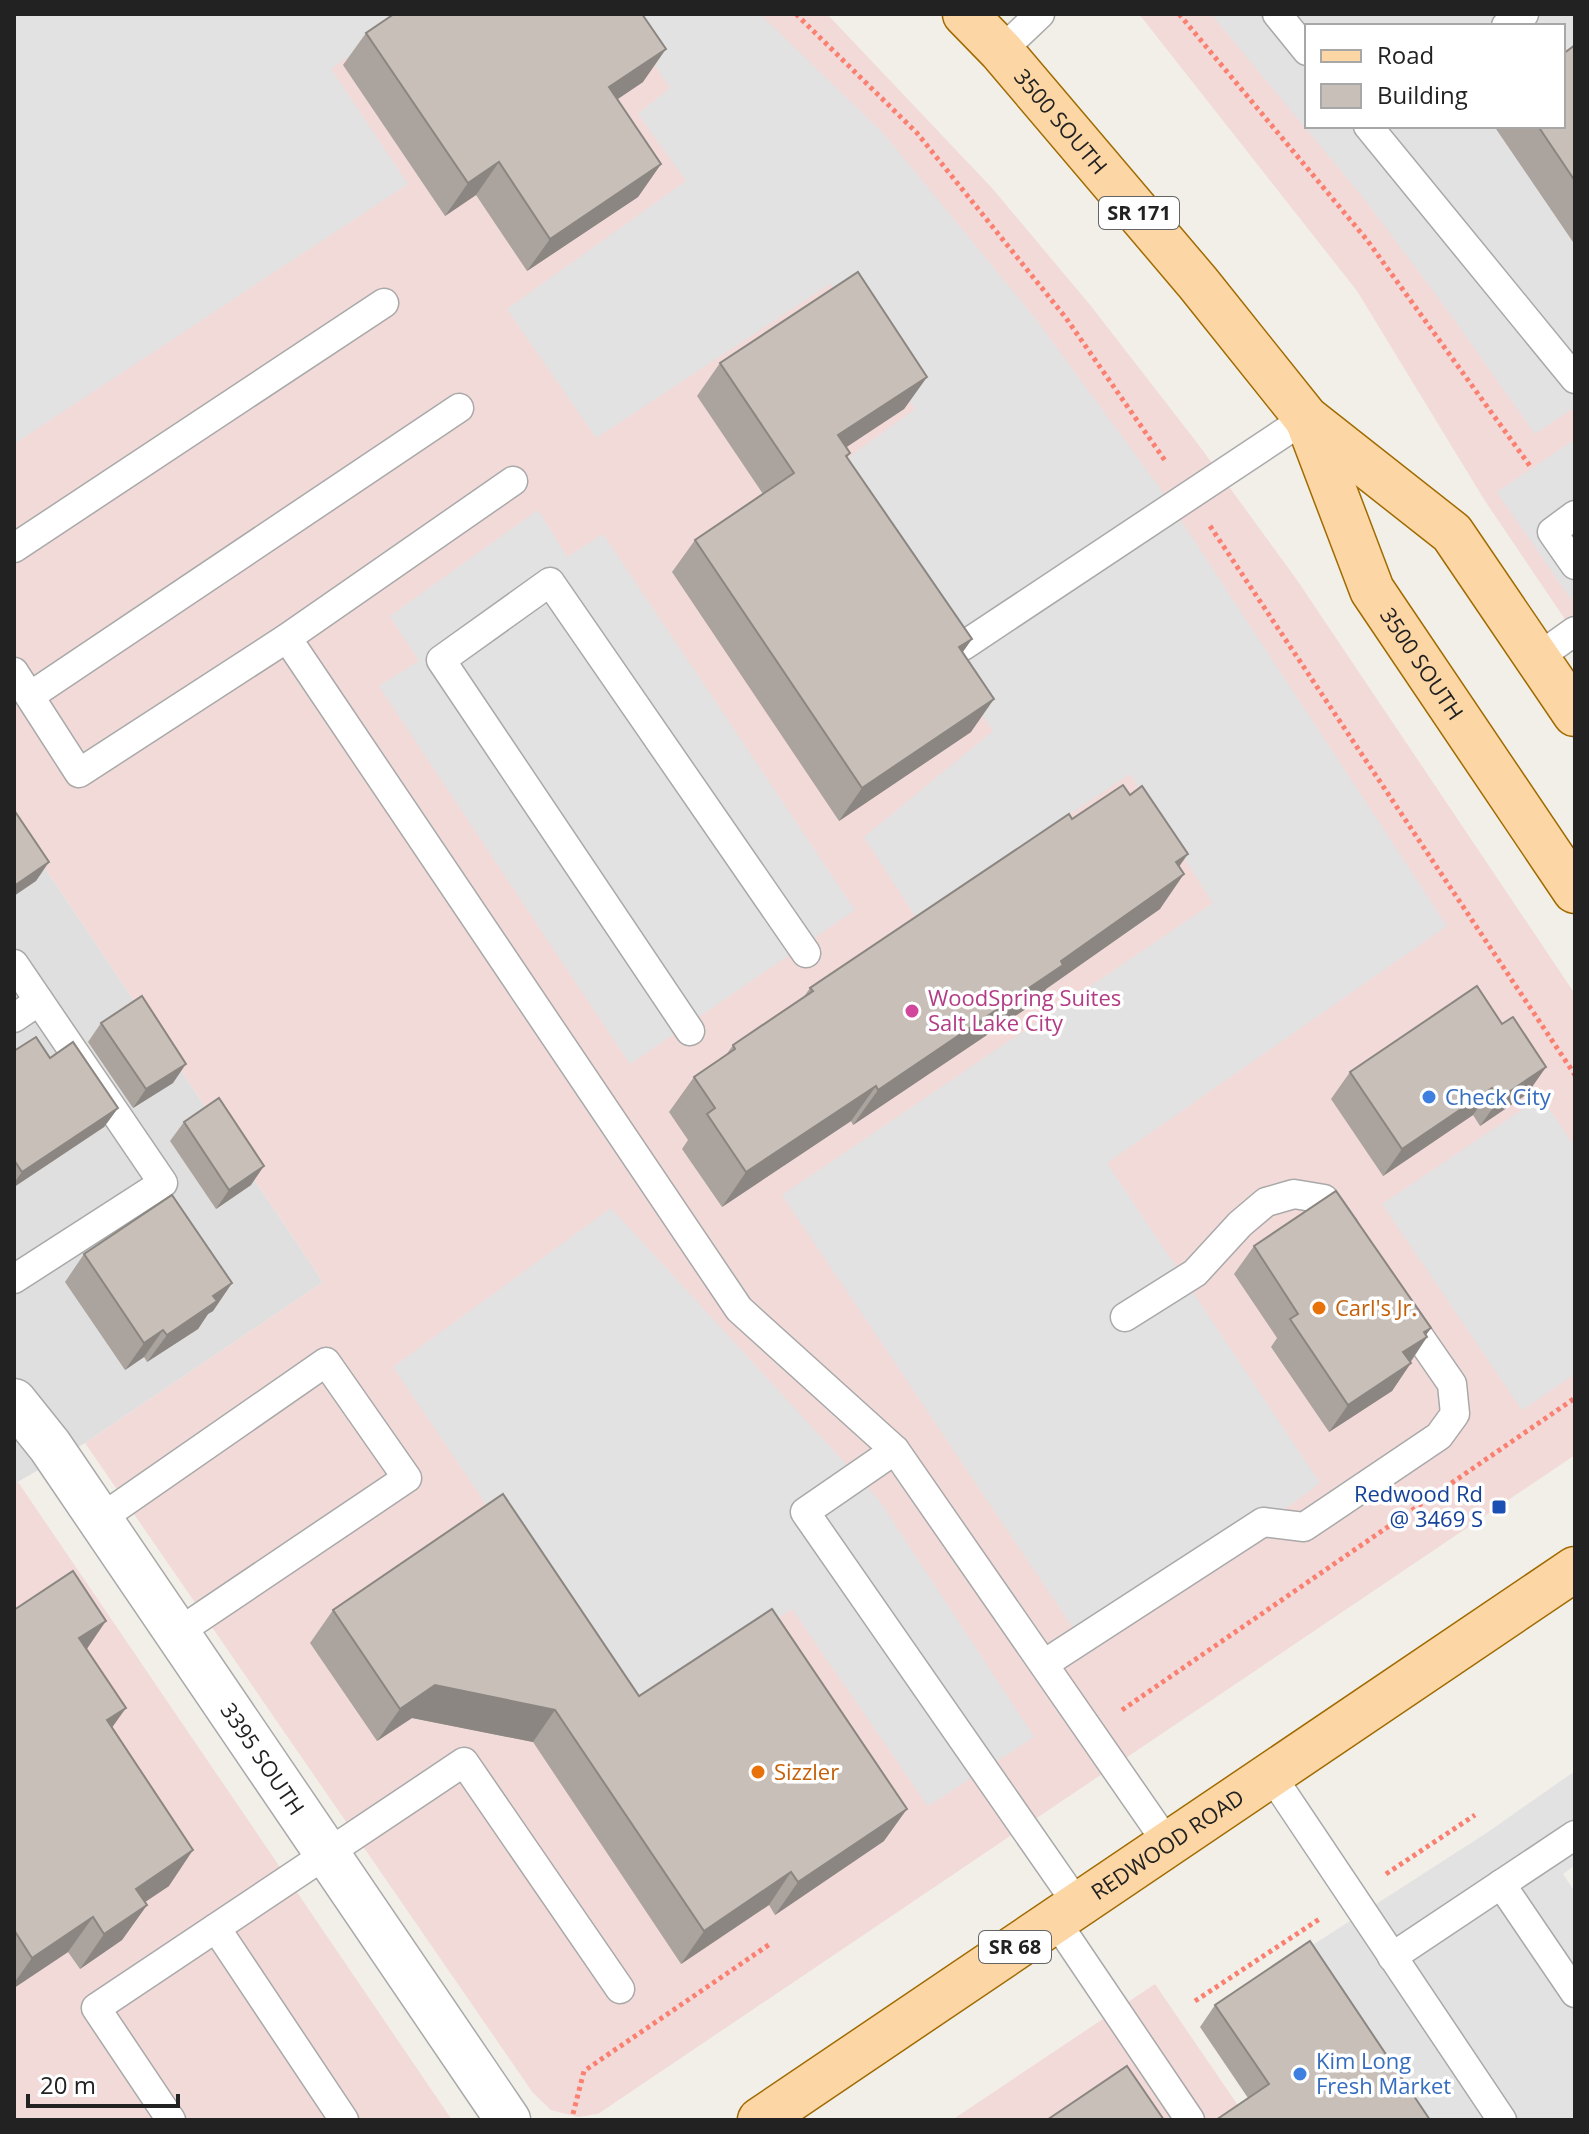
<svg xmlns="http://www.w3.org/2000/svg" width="1589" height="2134" viewBox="0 0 1589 2134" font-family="'Open Sans',sans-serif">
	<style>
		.residential { fill: #e0dfdf }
		.commercial { fill: #f2dad9; fill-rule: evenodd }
		.parking { fill: #e2e2e2 }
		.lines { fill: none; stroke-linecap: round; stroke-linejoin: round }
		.service-casing { stroke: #a9a9a9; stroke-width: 31 }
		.minor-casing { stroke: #a9a9a9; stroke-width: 47 }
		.primary-casing { stroke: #a06b00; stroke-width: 47 }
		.path { stroke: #fa8072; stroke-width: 5; stroke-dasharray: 4 4; stroke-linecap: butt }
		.service { stroke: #fff; stroke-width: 28 }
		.minor { stroke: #fff; stroke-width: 44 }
		.primary { stroke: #fcd6a4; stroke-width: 44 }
		.wall { fill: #aba49e }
		.shaded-wall { fill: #8b8681 }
		.building { fill: #c7bfb8; stroke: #8b8681; stroke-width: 2 }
		.hotel-dot { fill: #d1479c; stroke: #fff; stroke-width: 3 }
		.shop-dot { fill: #3f7fe0; stroke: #fff; stroke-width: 3 }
		.food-dot { fill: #e8710a; stroke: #fff; stroke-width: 3 }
		.transit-dot { fill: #1a4fb4; stroke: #fff; stroke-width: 3 }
		.labels { text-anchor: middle; stroke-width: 7; stroke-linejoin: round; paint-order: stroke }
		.shield { fill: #fff; stroke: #646464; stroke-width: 2 }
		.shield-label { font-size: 20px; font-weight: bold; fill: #222 }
		.street-label { font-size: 22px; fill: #222; stroke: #fff }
		.hotel-label { font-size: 22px; fill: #b23c85; stroke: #fff; text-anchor: start }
		.shop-label { font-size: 22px; fill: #366cbe; stroke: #fff; text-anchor: start }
		.food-label { font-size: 22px; fill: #c56008; stroke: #fff; text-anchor: start }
		.transit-label { font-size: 22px; fill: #164399; stroke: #fff; text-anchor: end }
	</style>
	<rect width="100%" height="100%" fill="#f2efe9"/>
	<!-- residential -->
	<path class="residential" d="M 14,822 L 323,1282 L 85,1443 L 14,1484 Z"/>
	<!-- commercial -->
	<g class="commercial">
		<path d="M 14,14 L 827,14 L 992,188 L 1091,306 L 1198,444 L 1297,580 L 1575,994 L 1575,1455 L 598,2114 L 578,2117 L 551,2110 L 533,2093 L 85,1443 L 323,1282 L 14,822 Z"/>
		<path d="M 1139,14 L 1575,14 L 1575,634 L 1485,501 L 1357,291 ZM 1307,26 L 1563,26 L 1563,126 L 1307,126 Z"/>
		<path d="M 18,1482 L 452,2120 L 14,2120 L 14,1484 Z"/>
		<path d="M 1155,1984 L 1248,2120 L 952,2120 Z"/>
	</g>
	<!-- parking -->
	<g class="parking">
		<path d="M 14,14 L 408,14 L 331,69 L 408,184 L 14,444 Z"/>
		<path d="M 622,14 L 760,14 L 884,134 L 1035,318 L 1159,487 L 1447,926 L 1107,1163 L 1320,1483 L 1090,1653 L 782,1195 L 1213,903 L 1130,774 L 916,917 L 864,837 L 993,731 L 827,473 L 915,409 L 830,284 L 596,438 L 507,309 L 686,181 L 638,114 L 670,88 Z"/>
		<path d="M 1211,14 L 1575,14 L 1575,62 L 1563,70 L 1563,26 L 1307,26 L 1307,126 L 1494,126 L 1575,245 L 1575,407 L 1535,434 L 1451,315 L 1366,201 Z"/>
		<path d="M 1575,439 L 1575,605 L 1497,492 Z"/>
		<path d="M 538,510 L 567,557 L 603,534 L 855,910 L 630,1064 L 379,686 L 419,661 L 390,616 Z"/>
		<path d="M 1541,1097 L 1575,1147 L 1575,1374 L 1522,1410 L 1382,1204 Z"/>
		<path d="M 611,1208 L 879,1500 L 1034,1737 L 928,1806 L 792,1609 L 628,1713 L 393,1367 Z"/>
		<path d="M 1575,1771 L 1575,1865 L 1563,1874 L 1575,1892 L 1575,2120 L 1426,2120 L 1308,1948 L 1488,1832 Z"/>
	</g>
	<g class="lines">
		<!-- service casing -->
		<g class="service-casing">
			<g id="service">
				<path d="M 1277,14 L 1307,51"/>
				<path d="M 1506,26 L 1524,14"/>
				<path d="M 1001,51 L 1040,14"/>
				<path d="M 1368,126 L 1575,379"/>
				<path d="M 1575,515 L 1552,532 L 1575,565"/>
				<path d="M 14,548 L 384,303"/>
				<path d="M 287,638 L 739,1309 L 895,1450 L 1168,1844"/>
				<path d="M 963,646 L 1306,418"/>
				<path d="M 1537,658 L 1575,631"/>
				<path d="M 14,672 L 79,773 L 287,638 L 513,481"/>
				<path d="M 30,696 L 459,408"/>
				<path d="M 14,964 L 163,1183 L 14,1279"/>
				<path d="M 14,1018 L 39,1001"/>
				<path d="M 690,1031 L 441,660 L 550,582 L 806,953"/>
				<path d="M 1125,1317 L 1195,1273 L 1240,1224 L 1266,1202 L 1294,1194 L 1324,1199 L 1345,1229"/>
				<path d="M 895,1450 L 805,1512 L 1078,1905"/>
				<path d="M 100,1519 L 326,1362 L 407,1478 L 177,1633"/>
				<path d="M 1044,1664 L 1263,1522 L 1304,1527 L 1439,1436 L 1455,1414 L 1452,1384 L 1403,1313"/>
				<path d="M 1271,1775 L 1502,2120"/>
				<path d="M 1501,1884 L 1575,1993"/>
				<path d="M 1055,1920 L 1190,2120"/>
				<path d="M 216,1928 L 344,2120"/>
				<path d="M 1392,1957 L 1575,1835"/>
				<path d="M 171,2120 L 96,2008 L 464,1762 L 620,1989"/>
			</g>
		</g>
		<!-- minor casing -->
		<g class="minor-casing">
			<g id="minor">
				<path id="s1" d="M 14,1401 L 50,1446 L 508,2120"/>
			</g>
		</g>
		<!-- primary casing -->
		<g class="primary-casing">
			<g id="primary">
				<path id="s2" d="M 965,14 L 1001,51 L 1198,283 L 1306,418 L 1452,533 L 1575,714"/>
				<path id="s3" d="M 1307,419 L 1372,590 L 1575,891"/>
				<path id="s4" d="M 760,2120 L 1575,1569"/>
			</g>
		</g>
		<!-- path -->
		<g class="path">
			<path d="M 796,14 L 917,133 L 1066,318 L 1166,462"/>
			<path d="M 1179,14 L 1367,240 L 1530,466"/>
			<path d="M 1210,526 L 1575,1075"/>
			<path d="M 1122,1710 L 1575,1398"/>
			<path d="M 1386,1874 L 1475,1815"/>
			<path d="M 1195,2001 L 1321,1918"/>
			<path d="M 573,2114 L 584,2071 L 770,1944"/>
		</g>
		<!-- service -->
		<use href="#service" class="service"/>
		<!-- minor -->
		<use href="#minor" class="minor"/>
		<!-- primary -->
		<use href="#primary" class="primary"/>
	</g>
	<!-- wall -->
	<g class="wall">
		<path d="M 366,33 L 643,82 L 617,99 L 661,164 L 638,197 L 527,271 L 476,195 L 445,216 L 343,65 Z"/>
		<path d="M 1575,45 L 1575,245 L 1494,126 L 1563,126 Z"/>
		<path d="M 720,363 L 927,377 L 904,409 L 846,447 L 850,453 L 847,458 L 972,639 L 962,652 L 971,732 L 839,821 L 672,572 L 695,540 L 763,494 L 697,396 Z"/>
		<path d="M 1072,819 L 1179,866 L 1160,909 L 1046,989 L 1039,1000 L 853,1125 L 851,1121 L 722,1207 L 682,1149 L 688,1140 L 669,1112 L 694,1077 L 726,1055 L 733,1045 L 803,998 L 810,988 Z"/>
		<path d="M 101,1023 L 173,1083 L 133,1108 L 88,1042 Z"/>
		<path d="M 1502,1024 L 1546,1067 L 1527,1094 L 1480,1126 L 1473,1115 L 1383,1176 L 1331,1099 L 1350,1072 Z"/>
		<path d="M 14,1051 L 50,1058 L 118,1108 L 104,1127 L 14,1187 Z"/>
		<path d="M 184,1122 L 251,1185 L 216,1209 L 170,1141 Z"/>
		<path d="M 1254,1246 L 1431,1328 L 1426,1335 L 1427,1337 L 1392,1391 L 1329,1432 L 1271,1347 L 1277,1338 L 1234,1274 Z"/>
		<path d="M 84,1254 L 232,1283 L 213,1311 L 208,1314 L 198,1329 L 147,1362 L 144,1357 L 125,1370 L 65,1282 Z"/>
		<path d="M 14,1610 L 87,1649 L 112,1727 L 169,1886 L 145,1902 L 147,1905 L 122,1940 L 80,1969 L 68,1952 L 14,1988 Z"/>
		<path d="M 333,1610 L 639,1696 L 884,1841 L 775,1915 L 769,1905 L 681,1964 L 533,1742 L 412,1718 L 377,1741 L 310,1643 Z"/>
		<path d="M 1215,2005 L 1430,2120 L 1248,2098 L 1200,2027 Z"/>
	</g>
	<!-- shaded-wall -->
	<g class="shaded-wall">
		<path d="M 666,49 L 643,82 L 587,120 L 609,87 Z"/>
		<path d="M 499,162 L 476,195 L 445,216 L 468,183 Z"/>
		<path d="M 661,164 L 638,197 L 527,271 L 550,239 Z"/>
		<path d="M 927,377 L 904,409 L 815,468 L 838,435 Z"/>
		<path d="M 972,639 L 949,672 L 959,647 Z"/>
		<path d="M 994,699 L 971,732 L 839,821 L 862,788 Z"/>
		<path d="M 1188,854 L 1164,888 L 1184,874 L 1160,909 L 1046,989 L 1039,1000 L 853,1125 L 878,1090 L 1061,961 L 1176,862 Z"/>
		<path d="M 49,862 L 36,881 L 14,896 L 14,886 Z"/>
		<path d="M 186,1064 L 173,1083 L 133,1108 L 146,1089 Z"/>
		<path d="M 1546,1067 L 1527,1094 L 1480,1126 L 1500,1098 Z"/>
		<path d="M 876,1086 L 851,1121 L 722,1207 L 746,1172 Z"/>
		<path d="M 1492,1088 L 1473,1115 L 1383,1176 L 1402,1149 Z"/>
		<path d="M 118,1108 L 104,1127 L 14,1187 L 14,1183 L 22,1172 Z"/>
		<path d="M 264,1166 L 251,1185 L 216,1209 L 229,1190 Z"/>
		<path d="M 232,1283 L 213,1311 L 208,1314 L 198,1329 L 147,1362 L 167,1335 L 213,1296 Z"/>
		<path d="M 1431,1328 L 1422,1340 L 1427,1337 L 1408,1365 L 1403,1352 L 1424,1332 Z"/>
		<path d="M 163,1330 L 144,1357 L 125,1370 L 144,1343 Z"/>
		<path d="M 1411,1363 L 1392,1391 L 1329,1432 L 1348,1405 Z"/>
		<path d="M 106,1621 L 82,1656 L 79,1638 Z"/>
		<path d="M 435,1685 L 555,1710 L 533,1742 L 412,1718 L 377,1741 L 400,1709 Z"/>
		<path d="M 126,1708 L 101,1743 L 107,1720 Z"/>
		<path d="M 907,1809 L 884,1841 L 775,1915 L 798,1882 Z"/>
		<path d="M 193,1850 L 169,1886 L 112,1924 L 136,1889 Z"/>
		<path d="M 791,1872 L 769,1905 L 681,1964 L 704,1931 Z"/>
		<path d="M 147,1905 L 122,1940 L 80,1969 L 104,1934 Z"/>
		<path d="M 93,1917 L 68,1952 L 14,1988 L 14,1983 L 32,1958 Z"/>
	</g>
	<!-- building -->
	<g class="building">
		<path d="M 394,14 L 642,14 L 666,49 L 609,87 L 661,164 L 550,239 L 499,162 L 468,183 L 366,33 Z"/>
		<path d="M 1575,45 L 1575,181 L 1538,126 L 1563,126 L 1563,54 Z"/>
		<path d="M 858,272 L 927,377 L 838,435 L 850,453 L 846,456 L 972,639 L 959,647 L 994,699 L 862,788 L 695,540 L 794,473 L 720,363 Z"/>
		<path d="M 1123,785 L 1130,795 L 1142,786 L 1188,854 L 1176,862 L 1184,874 L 1061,961 L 1063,965 L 878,1090 L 876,1086 L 746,1172 L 707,1114 L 715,1108 L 694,1077 L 735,1049 L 733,1045 L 813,991 L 810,988 L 1069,814 L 1072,819 Z"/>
		<path d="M 14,810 L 49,862 L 14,886 Z"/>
		<path d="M 1477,986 L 1502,1024 L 1513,1017 L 1546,1067 L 1500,1098 L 1492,1088 L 1402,1149 L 1350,1072 Z"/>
		<path d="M 142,996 L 186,1064 L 146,1089 L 101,1023 Z"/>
		<path d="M 36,1037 L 50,1058 L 73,1042 L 118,1108 L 22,1172 L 14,1160 L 14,1051 Z"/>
		<path d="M 219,1098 L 264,1166 L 229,1190 L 184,1122 Z"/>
		<path d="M 1336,1191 L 1431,1328 L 1424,1332 L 1427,1337 L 1403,1352 L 1411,1363 L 1348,1405 L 1290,1319 L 1298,1314 L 1254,1246 Z"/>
		<path d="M 172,1195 L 232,1283 L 213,1296 L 217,1301 L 167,1335 L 163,1330 L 144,1343 L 84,1254 Z"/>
		<path d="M 503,1494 L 639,1696 L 772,1609 L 907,1809 L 798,1882 L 791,1872 L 704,1931 L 555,1710 L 435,1685 L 400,1709 L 333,1610 Z"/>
		<path d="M 73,1571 L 106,1621 L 79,1638 L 126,1708 L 107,1720 L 193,1850 L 136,1889 L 147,1905 L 104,1934 L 93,1917 L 32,1958 L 14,1930 L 14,1610 Z"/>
		<path d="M 1310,1941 L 1430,2120 L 1216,2120 L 1269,2084 L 1215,2005 Z"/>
		<path d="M 1127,2066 L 1164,2120 L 1047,2120 Z"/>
	</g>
	<!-- markers -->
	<circle class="hotel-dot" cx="912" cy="1011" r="8"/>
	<g class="shop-dot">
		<circle cx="1429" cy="1097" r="8"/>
		<circle cx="1300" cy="2074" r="8"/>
	</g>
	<g class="food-dot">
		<circle cx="1319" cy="1308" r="8"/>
		<circle cx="758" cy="1772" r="8"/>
	</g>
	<rect class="transit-dot" x="1491" y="1499" width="16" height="16" rx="4"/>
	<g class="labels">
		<!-- shield labels -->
		<g class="shield">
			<rect x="1099" y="197" width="80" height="32" rx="6"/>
			<rect x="979" y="1931" width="72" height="32" rx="6"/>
		</g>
		<g class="shield-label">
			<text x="1139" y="220">SR 171</text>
			<text x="1015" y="1954">SR 68</text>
		</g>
		<!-- street labels -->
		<g class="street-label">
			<text dy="8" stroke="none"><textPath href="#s2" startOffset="144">3500 SOUTH</textPath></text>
			<text dy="8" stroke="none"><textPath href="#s3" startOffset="272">3500 SOUTH</textPath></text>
			<text dy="8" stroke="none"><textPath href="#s1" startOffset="436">3395 SOUTH</textPath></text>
			<text dy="8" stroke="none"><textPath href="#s4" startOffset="492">REDWOOD ROAD</textPath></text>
		</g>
		<!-- hotel labels -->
		<g class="hotel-label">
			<text x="928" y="1006">WoodSpring Suites<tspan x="928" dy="25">Salt Lake City</tspan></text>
		</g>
		<!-- shop labels -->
		<g class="shop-label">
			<text x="1445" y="1105">Check City</text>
			<text x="1316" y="2069">Kim Long<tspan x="1316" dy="25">Fresh Market</tspan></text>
		</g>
		<!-- food labels -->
		<g class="food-label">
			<text x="1335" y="1316">Carl's Jr.</text>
			<text x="774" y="1780">Sizzler</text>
		</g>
		<!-- transit labels -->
		<g class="transit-label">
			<text x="1483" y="1502">Redwood Rd<tspan x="1483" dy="25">@ 3469 S</tspan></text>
		</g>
	</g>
	<!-- border -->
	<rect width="1589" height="2134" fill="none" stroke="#222222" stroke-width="32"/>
	<!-- legend -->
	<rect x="1305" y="24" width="260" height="104" fill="#ffffff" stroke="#a7a7a7" stroke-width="2"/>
	<rect x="1321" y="50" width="40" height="12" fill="#fcd6a4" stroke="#a7a7a7" stroke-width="2"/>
	<text x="1377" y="64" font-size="24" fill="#222222">Road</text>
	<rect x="1321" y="84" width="40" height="24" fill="#c7bfb8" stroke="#a7a7a7" stroke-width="2"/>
	<text x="1377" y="104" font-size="24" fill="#222222">Building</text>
	<!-- scale -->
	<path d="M28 2094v12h150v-12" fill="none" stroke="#222222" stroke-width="4"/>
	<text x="40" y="2094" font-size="24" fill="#222222" stroke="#ffffff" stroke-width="6" paint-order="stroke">20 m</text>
</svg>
